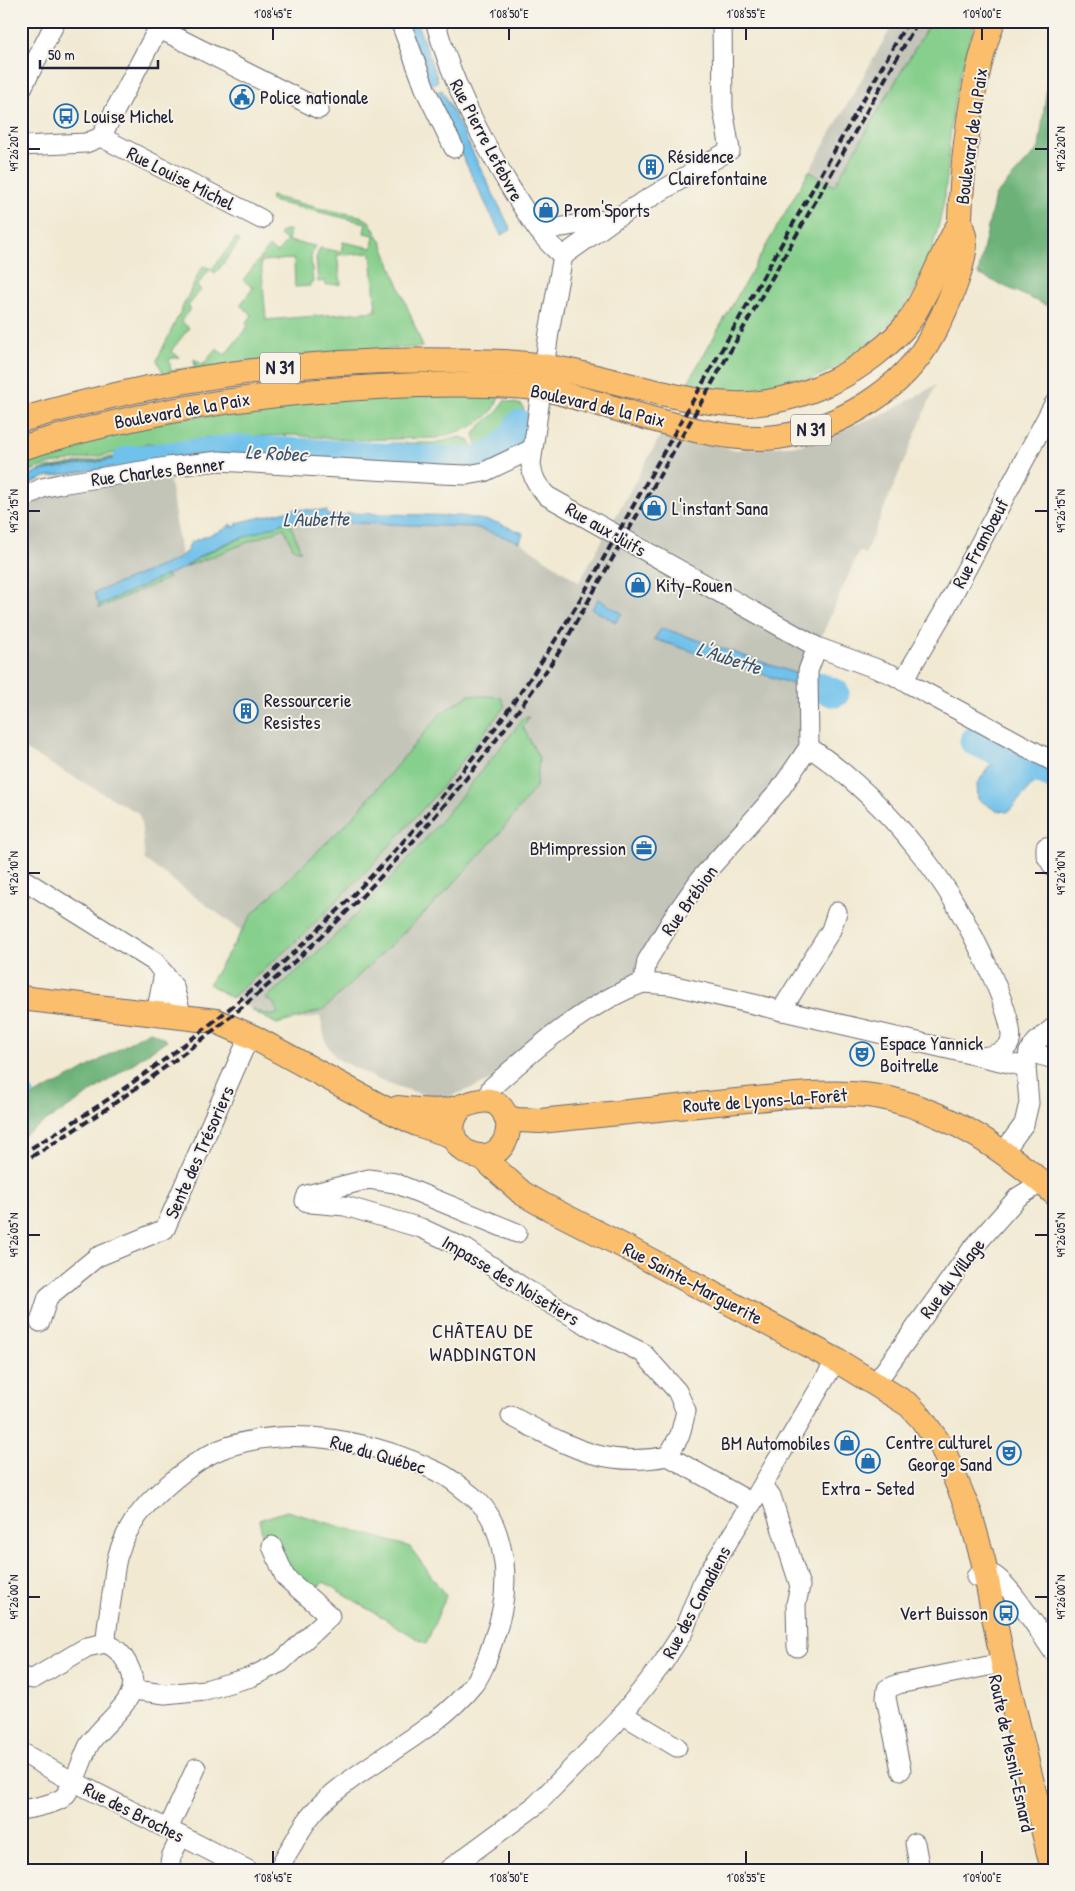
<svg xmlns="http://www.w3.org/2000/svg" width="1075" height="1891" viewBox="0 0 1075 1891" font-family="'Patrick Hand',sans-serif">
	<style>
		.industrial { fill: #c4c5b9 }
		.green { fill: #86cf8c; stroke: #547864 }
		.forest { fill: #6cb278; stroke: #476a5a }
		.water { fill: #70c1eb; stroke: #497293 }
		.lines { fill: none; stroke-linecap: round; stroke-linejoin: round }
		.stream { stroke: #70c1eb; stroke-width: 5 }
		.river { stroke: #70c1eb; stroke-width: 29 }
		.minor-casing { stroke: #6a6870; stroke-width: 21 }
		.major-casing { stroke: #6a6870; stroke-width: 26 }
		.minor { stroke: #fff; stroke-width: 19 }
		.major { stroke: #fabe6d; stroke-width: 24 }
		.rail { stroke: #22223b; stroke-width: 4; stroke-dasharray: 8 4; stroke-linecap: butt }
		.ticks { fill: none; stroke: #22223b; stroke-width: 2 }
		.labels { text-anchor: middle; stroke-width: 4; stroke-linejoin: round; paint-order: stroke }
		.shield { fill: #f7f3e8; stroke: #62616f; stroke-width: 1 }
		.shield-label { font-size: 18px; font-weight: bold; fill: #22223b }
		.poi-label { font-size: 19px; fill: #22223b; stroke: #f7f3e8; text-anchor: start }
		.street-label { font-size: 19px; fill: #22223b; stroke: #f7f3e8 }
		.water-label { font-size: 20px; font-style: italic; fill: #395270; stroke: #f7f3e8 }
		.neighbourhood-label { font-size: 20px; letter-spacing: 1px; fill: #22223b; stroke: #f7f3e8 }
		.neatline { fill: none; stroke: #22223b; stroke-width: 2 }
		.ticks-label { font-size: 12px; text-anchor: middle; fill: #22223b }
	</style>
	<rect width="100%" height="100%" fill="#f7f3e8"/>
	<filter id="ink" filterUnits="userSpaceOnUse"><feTurbulence type="fractalNoise" baseFrequency=".02" numOctaves="2"/><feDisplacementMap in="SourceGraphic" scale="10" xChannelSelector="R" yChannelSelector="G"/><feConvolveMatrix kernelMatrix="1 2 1 2 8 2 1 2 1" color-interpolation-filters="sRGB"/></filter>
	<filter id="wash" filterUnits="userSpaceOnUse"><feTurbulence type="fractalNoise" baseFrequency=".0096" numOctaves="4" result="noise"/><feDisplacementMap in="SourceGraphic" scale="20" xChannelSelector="R" yChannelSelector="G"/><feGaussianBlur stdDeviation="1.12" result="paint"/><feColorMatrix in="noise" values="0 0 0 0 0 0 0 0 0 0 0 0 0 0 0 0 0 1.4 0 .05"/><feComposite in="paint" operator="in"/></filter>
	<g filter="url(#wash)">
		<rect width="100%" height="100%" fill="#f1e9d2"/>
		<!-- industrial -->
		<g class="industrial">
			<path d="M 895,21 L 931,21 L 834,186 L 809,171 Z"/>
			<path d="M 936,385 L 865,554 L 859,551 L 812,658 L 809,747 L 701,878 L 645,971 L 505,1075 L 441,1100 L 383,1082 L 336,1058 L 326,1043 L 320,1016 L 277,1024 L 209,984 L 242,931 L 145,860 L 141,821 L 138,813 L 22,748 L 21,492 L 167,460 L 181,557 L 298,514 L 459,518 L 507,533 L 579,582 L 666,426 L 732,450 L 801,445 L 888,412 Z"/>
		</g>
		<!-- green -->
		<g class="green">
			<path d="M 931,21 L 976,21 C 968,46 960,72 955,98 C 948,135 950,174 942,211 C 936,237 928,267 915,290 C 887,337 835,377 781,389 C 749,397 716,393 683,391 L 809,171 L 834,186 Z"/>
			<path d="M 271,196 L 318,208 L 360,216 L 369,221 L 382,243 L 423,347 L 313,354 L 164,375 L 157,360 L 200,271 L 203,266 L 212,269 L 236,238 L 240,241 L 219,269 L 215,273 L 210,269 L 197,286 L 201,290 L 188,306 L 191,309 L 181,321 L 189,328 L 171,351 L 179,357 L 169,359 L 171,371 L 195,367 L 194,359 L 203,365 L 216,349 L 225,355 L 248,326 L 246,324 L 252,315 L 240,305 L 253,288 L 243,280 L 269,247 L 277,253 L 287,241 L 279,234 L 285,230 L 290,230 L 288,241 L 315,246 L 311,257 L 313,282 L 310,282 L 310,286 L 295,287 L 294,259 L 261,261 L 266,320 L 376,311 L 371,253 L 337,255 L 341,284 L 326,285 L 325,281 L 318,282 L 316,258 L 320,248 L 341,252 L 343,242 L 372,248 L 374,235 L 364,233 L 366,223 L 271,201 Z"/>
			<path d="M 427,396 L 499,396 L 494,409 L 486,417 L 470,428 L 437,438 L 351,440 L 293,435 L 205,438 L 165,445 L 148,443 L 111,454 L 51,464 L 21,474 L 21,455 L 156,422 L 322,400 Z"/>
			<path d="M 504,400 L 522,405 L 526,416 L 524,425 L 515,423 L 500,443 L 479,455 L 474,434 C 481,420 499,417 504,400 Z"/>
			<path d="M 461,437 L 470,441 L 476,456 L 454,459 L 383,453 L 387,445 L 391,443 L 435,443 Z"/>
			<path d="M 291,439 C 312,437 334,442 355,445 L 357,450 L 288,447 Z"/>
			<path d="M 251,440 L 253,445 L 215,445 L 169,451 C 176,439 235,441 251,440 Z"/>
			<path d="M 143,447 L 156,447 L 164,451 L 52,468 L 21,479 L 46,468 L 111,457 Z"/>
			<path d="M 289,521 L 301,551 L 293,548 L 284,528 L 183,568 C 215,545 252,534 289,521 Z"/>
			<path d="M 167,575 L 169,578 L 99,608 L 99,605 Z"/>
			<path d="M 469,695 L 501,697 L 505,706 L 438,792 L 378,859 L 302,936 L 231,998 L 209,984 L 253,913 L 353,817 L 441,713 Z"/>
			<path d="M 529,717 L 523,727 L 539,758 L 536,787 L 498,835 L 444,894 L 323,1010 L 277,1024 L 251,1010 L 253,1009 C 261,1013 269,1017 278,1014 L 273,1002 L 265,999 C 347,930 420,850 485,766 C 494,755 518,728 521,719 Z"/>
			<path d="M 287,1511 L 410,1547 L 446,1596 L 426,1644 L 324,1582 L 311,1591 L 264,1542 L 259,1520 Z"/>
		</g>
		<!-- forest -->
		<g class="forest">
			<path d="M 1054,32 L 1054,309 L 978,274 L 995,196 L 1039,148 Z"/>
			<path d="M 149,1031 L 167,1040 L 80,1100 L 21,1137 L 21,1102 L 78,1073 Z"/>
		</g>
		<!-- water -->
		<g class="water">
			<path d="M 405,21 L 416,21 L 438,81 L 428,86 Z"/>
			<path d="M 442,90 L 511,230 L 501,235 L 432,94 Z"/>
			<path d="M 515,423 L 524,425 C 516,446 501,455 482,464 L 479,455 L 500,443 Z"/>
			<path d="M 215,445 L 253,445 L 253,454 L 169,460 L 169,451 Z"/>
			<path d="M 288,447 L 357,450 L 357,460 L 290,456 Z"/>
			<path d="M 361,450 L 454,459 L 476,456 L 479,465 L 463,467 L 360,460 Z"/>
			<path d="M 164,451 L 164,460 L 45,477 L 21,488 L 21,479 L 39,471 Z"/>
			<path d="M 295,509 L 327,511 L 327,515 L 346,516 L 347,513 L 461,516 L 495,522 L 523,533 L 520,542 L 474,527 L 289,521 L 224,544 L 202,555 L 183,568 L 99,605 L 94,593 L 176,560 L 187,551 L 191,542 L 223,530 L 231,524 L 231,527 L 237,526 L 237,523 Z"/>
			<path d="M 598,599 L 622,613 L 616,622 L 592,609 Z"/>
			<path d="M 662,628 L 800,675 L 802,687 L 654,639 Z"/>
			<path d="M 990,765 L 1004,766 L 1037,780 L 1008,812 L 995,810 L 978,799 L 977,784 Z"/>
		</g>
		<g class="lines">
			<!-- stream -->
			<path class="stream" d="M 21,1079 L 32,1093"/>
			<!-- river -->
			<g class="river">
				<path d="M 127,461 L 234,449 L 471,462 C 494,457 509,445 520,424"/>
				<path d="M 817,686 L 835,693"/>
				<path d="M 974,741 L 1054,776"/>
			</g>
		</g>
	</g>
	<g filter="url(#ink)">
		<g class="lines">
			<!-- minor casing -->
			<g class="minor-casing">
				<g id="minor">
					<path d="M 400,21 L 426,91 L 454,148"/>
					<path d="M 435,21 C 452,82 478,133 510,187 C 526,212 540,238 563,256"/>
					<path d="M 158,28 L 319,109"/>
					<path d="M 21,90 L 56,21"/>
					<path d="M 101,137 L 261,219"/>
					<path d="M 21,146 L 86,143 L 101,137 L 162,21"/>
					<path d="M 539,231 L 610,219"/>
					<path d="M 563,256 L 549,332 L 531,464 C 532,478 538,486 547,496 L 817,647 L 891,674 L 1054,762"/>
					<path d="M 563,256 L 616,218 L 730,150 L 723,109 L 722,21"/>
					<path d="M 21,499 L 42,488 L 60,484 L 167,467 L 219,461 L 441,474 L 467,475 L 484,472 L 532,449"/>
					<path d="M 903,681 L 943,613 L 1054,404"/>
					<path d="M 809,747 C 848,774 887,811 917,849 C 931,866 945,886 956,905 C 969,927 1018,1020 1010,1042 C 1006,1052 995,1054 985,1057"/>
					<path d="M 1054,846 L 1046,847 L 1046,855 L 1054,868"/>
					<path d="M 21,878 L 155,962 L 174,987 L 182,1017"/>
					<path d="M 643,983 L 671,985 L 1026,1067"/>
					<path d="M 781,1011 L 831,930 L 837,912"/>
					<path d="M 156,1014 L 164,973"/>
					<path d="M 1029,1052 L 1054,1059"/>
					<path d="M 488,1101 L 491,1088 C 534,1049 589,1002 643,983 L 647,961 L 675,915 L 701,878 L 779,791 L 809,747 L 808,671 L 817,647"/>
					<path d="M 1002,1154 L 1024,1124 L 1029,1103 L 1026,1067 L 1029,1052 L 1036,1042 L 1054,1027"/>
					<path d="M 517,1233 L 395,1183 L 369,1179 L 307,1195 L 305,1201 L 311,1203 L 345,1206 L 421,1228 L 466,1249 L 524,1288 L 587,1325 L 643,1353 L 677,1391 L 686,1411 L 680,1435 L 668,1456 L 752,1503"/>
					<path d="M 40,1322 L 48,1297 L 97,1257 L 165,1229 L 241,1055 L 247,1042 L 253,1037"/>
					<path d="M 875,1384 L 972,1249 L 1018,1197 L 1041,1183"/>
					<path d="M 511,1416 C 567,1445 603,1469 668,1456"/>
					<path d="M 762,1487 L 771,1496 L 800,1586 L 796,1604 L 797,1647"/>
					<path d="M 976,1577 C 980,1576 987,1573 991,1574 C 1006,1577 1044,1639 1054,1653"/>
					<path d="M 106,1643 C 106,1627 110,1610 112,1594 C 114,1581 114,1567 118,1555 C 127,1526 146,1502 169,1484 C 186,1469 206,1454 227,1447 C 295,1424 376,1442 438,1472 C 450,1477 460,1487 471,1495 C 493,1511 500,1537 504,1563 C 507,1589 502,1617 493,1641 C 488,1656 483,1673 473,1685 C 434,1733 374,1757 329,1797 C 314,1809 302,1827 293,1844 C 288,1852 282,1861 279,1870"/>
					<path d="M 21,1677 L 33,1679 L 87,1647 L 106,1643"/>
					<path d="M 134,1690 L 165,1694 L 205,1690 L 251,1677 L 281,1662 L 330,1616 L 285,1577 L 272,1546"/>
					<path d="M 622,1714 L 677,1747"/>
					<path d="M 21,1752 L 61,1775 L 248,1870"/>
					<path d="M 901,1770 L 886,1698 L 887,1689 L 898,1684 L 1003,1663"/>
					<path d="M 21,1810 C 33,1808 50,1805 61,1799 C 73,1792 82,1758 89,1745 C 103,1720 146,1700 129,1667 C 123,1655 118,1649 106,1643"/>
					<path d="M 168,1829 L 196,1768"/>
					<path d="M 915,1843 L 920,1870"/>
					<path d="M 169,1870 L 171,1857 L 181,1836"/>
					<path d="M 448,1870 L 536,1805 L 614,1725 L 663,1663 L 683,1632 L 703,1581 L 752,1503 L 836,1360"/>
				</g>
			</g>
			<!-- major casing -->
			<g class="major-casing">
				<g id="major">
					<path d="M 21,420 C 177,373 341,354 503,362 C 582,365 655,400 733,404 C 765,406 805,395 833,381 C 858,369 894,343 910,320 C 930,290 941,254 960,223"/>
					<path d="M 21,448 C 137,412 256,393 377,387 C 430,384 485,383 538,388 C 553,389 568,396 582,399 C 638,414 720,444 777,437 C 839,429 904,390 933,334 C 945,312 956,287 962,262 C 963,257 965,249 965,243 C 965,234 960,227 960,218 C 963,156 971,79 993,21"/>
					<path d="M 21,998 L 216,1021 L 253,1037 L 380,1106 L 417,1124 L 453,1136"/>
					<path d="M 398,1108 C 415,1110 431,1112 448,1110 C 469,1107 494,1086 507,1118 C 509,1125 508,1134 505,1141 C 486,1177 430,1142 462,1106"/>
					<path d="M 506,1117 L 517,1120 L 540,1121 L 796,1095 C 827,1093 859,1092 890,1099 C 951,1114 1008,1152 1054,1193"/>
					<path d="M 481,1156 L 522,1193 L 543,1205 L 631,1250 L 836,1360 L 909,1405 L 921,1418 L 942,1447 L 970,1514 L 983,1560 L 1003,1663 L 1053,1870"/>
				</g>
			</g>
			<!-- minor -->
			<use href="#minor" class="minor"/>
			<!-- major -->
			<use href="#major" class="major"/>
			<!-- rail -->
			<g class="rail">
				<path d="M 21,1154 C 251,1020 446,827 581,598 L 908,21"/>
				<path d="M 21,1163 C 247,1027 414,868 561,649 L 918,21"/>
			</g>
		</g>
	</g>
	<!-- ticks -->
	<path class="ticks" d="M 273,28 L 273,40M 509,28 L 509,40M 746,28 L 746,40M 982,28 L 982,40M 28,149 L 40,149M 1035,149 L 1048,149M 28,511 L 40,511M 1035,511 L 1048,511M 28,873 L 40,873M 1035,873 L 1048,873M 28,1235 L 40,1235M 1035,1235 L 1048,1235M 28,1597 L 40,1597M 1035,1597 L 1048,1597M 273,1851 L 273,1864M 509,1851 L 509,1864M 746,1851 L 746,1864M 982,1851 L 982,1864"/>
	<!-- icons -->
	<defs>
		<g id="civic-ring" transform="scale(1.25)"><circle r="9.5" fill="#f7f3e8" stroke="#1f6fb2" stroke-width="1.5"/><path d="M-.6-6.5H3V-4.5H.6V-3L4-1V1h2V6H-6V1h2V-1L-.6-3ZM-1.2 2.5V6h2.4V2.5Z" fill="#1f6fb2"/></g>
		<g id="bus-ring" transform="scale(1.25)"><circle r="9.5" fill="#f7f3e8" stroke="#1f6fb2" stroke-width="1.5"/><path d="M-5-6H5V4H4V6H2V4H-2V6H-4V4H-5ZM-3.5-4V0h7V-4ZM-3.5 1.2v1.5H-2V1.2ZM2 1.2v1.5H3.5V1.2Z" fill="#1f6fb2"/></g>
		<g id="building-ring" transform="scale(1.25)"><circle r="9.5" fill="#f7f3e8" stroke="#1f6fb2" stroke-width="1.5"/><path d="M-4-6H4V6H1V3H-1V6H-4ZM-2.5-4.3h1.7v1.8h-1.7ZM.8-4.3h1.7v1.8H.8ZM-2.5-1h1.7V.8h-1.7ZM.8-1h1.7V.8H.8Z" fill="#1f6fb2"/></g>
		<g id="shop-ring" transform="scale(1.25)"><circle r="9.5" fill="#f7f3e8" stroke="#1f6fb2" stroke-width="1.5"/><path d="M-5-2.5h2.3a2.7 3.5 0 0 1 5.4 0H5L5.5 6h-11ZM-1.5-2.5h3a1.5 2.3 0 0 0-3 0Z" fill="#1f6fb2"/></g>
		<g id="office-ring" transform="scale(1.25)"><circle r="9.5" fill="#f7f3e8" stroke="#1f6fb2" stroke-width="1.5"/><path d="M-6-3h4V-5.5h4V-3h4V5H-6ZM-1-4.5V-3h2v-1.5ZM-6 0V1H6V0Z" fill="#1f6fb2"/></g>
		<g id="theatre-ring" transform="scale(1.25)"><circle r="9.5" fill="#f7f3e8" stroke="#1f6fb2" stroke-width="1.5"/><path d="M-5-5.5Q0-4 5-5.5V0Q5 5 0 6Q-5 5-5 0ZM-3.3-2.5H-1v1.5H-3.3ZM1-2.5H3.3v1.5H1ZM-2.8 1Q0 5.5 2.8 1Z" fill="#1f6fb2"/></g>
	</defs>
	<g fill-rule="evenodd">
		<use href="#civic-ring" x="242" y="97"/>
		<use href="#bus-ring" x="66" y="116"/>
		<use href="#building-ring" x="651" y="167"/>
		<use href="#shop-ring" x="546" y="210"/>
		<use href="#shop-ring" x="654" y="508"/>
		<use href="#shop-ring" x="638" y="585"/>
		<use href="#building-ring" x="246" y="711"/>
		<use href="#office-ring" x="644" y="848"/>
		<use href="#theatre-ring" x="862" y="1054"/>
		<use href="#shop-ring" x="847" y="1443"/>
		<use href="#theatre-ring" x="1009" y="1453"/>
		<use href="#shop-ring" x="868" y="1461"/>
		<use href="#bus-ring" x="1006" y="1613"/>
	</g>
	<g class="labels">
		<!-- shield labels -->
		<g class="shield">
			<rect x="260" y="352.5" width="40" height="31" rx="4"/>
			<rect x="791" y="414.5" width="40" height="31" rx="4"/>
		</g>
		<g class="shield-label">
			<text x="280" y="374">N 31</text>
			<text x="811" y="436">N 31</text>
		</g>
		<!-- poi labels -->
		<g class="poi-label">
			<text x="260" y="104">Police nationale</text>
			<text x="84" y="123">Louise Michel</text>
			<text x="668" y="163">Résidence<tspan x="668" dy="22">Clairefontaine</tspan></text>
			<text x="564" y="217">Prom'Sports</text>
			<text x="672" y="515">L'instant Sana</text>
			<text x="656" y="592">Kity-Rouen</text>
			<text x="264" y="707">Ressourcerie<tspan x="264" dy="22">Resistes</tspan></text>
			<text x="626" y="855" text-anchor="end">BMimpression</text>
			<text x="880" y="1050">Espace Yannick<tspan x="880" dy="22">Boitrelle</tspan></text>
			<text x="992" y="1449" text-anchor="end">Centre culturel<tspan x="992" dy="22">George Sand</tspan></text>
			<text x="830" y="1450" text-anchor="end">BM Automobiles</text>
			<text x="868" y="1495" text-anchor="middle">Extra - Seted</text>
			<text x="988" y="1620" text-anchor="end">Vert Buisson</text>
		</g>
		<!-- street labels -->
		<g class="street-label">
			<text transform="translate(971 136) rotate(-82)" y="7">Boulevard de la Paix</text>
			<text transform="translate(487 140) rotate(62)" y="7">Rue Pierre Lefebvre</text>
			<text transform="translate(181 178) rotate(27)" y="7">Rue Louise Michel</text>
			<text transform="translate(598 405) rotate(13)" y="7">Boulevard de la Paix</text>
			<text transform="translate(182 410) rotate(-10)" y="7">Boulevard de la Paix</text>
			<text transform="translate(158 471) rotate(-7)" y="7">Rue Charles Benner</text>
			<text transform="translate(606 529) rotate(30)" y="7">Rue aux Juifs</text>
			<text transform="translate(980 543) rotate(-62)" y="7">Rue Frambœuf</text>
			<text transform="translate(689 900) rotate(-54)" y="7">Rue Brébion</text>
			<text transform="translate(765 1100) rotate(-4)" y="7">Route de Lyons-la-Forêt</text>
			<text transform="translate(199 1152) rotate(-66)" y="7">Sente des Trésoriers</text>
			<text transform="translate(952 1278) rotate(-53)" y="7">Rue du Village</text>
			<text transform="translate(511 1280) rotate(31)" y="7">Impasse des Noisetiers</text>
			<text transform="translate(693 1283) rotate(28)" y="7">Rue Sainte-Marguerite</text>
			<text transform="translate(378 1454) rotate(16)" y="7">Rue du Québec</text>
			<text transform="translate(696 1602) rotate(-62)" y="7">Rue des Canadiens</text>
			<text transform="translate(1012 1753) rotate(78)" y="7">Route de Mesnil-Esnard</text>
			<text transform="translate(134 1812) rotate(27)" y="7">Rue des Broches</text>
		</g>
		<!-- water labels -->
		<g class="water-label">
			<text transform="translate(276 453) rotate(3)" y="7">Le Robec</text>
			<text transform="translate(316 519) rotate(-1)" y="7">L'Aubette</text>
			<text transform="translate(729 658) rotate(18)" y="7">L'Aubette</text>
		</g>
		<!-- neighbourhood labels -->
		<g class="neighbourhood-label">
			<text x="483" y="1338">CHÂTEAU DE<tspan x="483" dy="23">WADDINGTON</tspan></text>
		</g>
	</g>
	<!-- margin -->
	<rect width="1075" height="1891" fill="none" stroke="#f7f3e8" stroke-width="55"/>
	<!-- scale -->
	<path d="M40 60v8h118v-8" fill="none" stroke="#22223b" stroke-width="2.5"/>
	<text x="48" y="60" font-size="15" fill="#22223b" stroke="#f7f3e8" stroke-width="4" paint-order="stroke">50 m</text>
	<rect x="28" y="28" width="1020" height="1836" class="neatline"/>
	<g class="ticks-label">
		<text x="273" y="18">1°08'45"E</text>
		<text x="509" y="18">1°08'50"E</text>
		<text x="746" y="18">1°08'55"E</text>
		<text x="982" y="18">1°09'00"E</text>
		<text transform="translate(14 149) rotate(-90)" y="4">49°26'20"N</text>
		<text transform="translate(1061 149) rotate(-90)" y="4">49°26'20"N</text>
		<text transform="translate(14 511) rotate(-90)" y="4">49°26'15"N</text>
		<text transform="translate(1061 511) rotate(-90)" y="4">49°26'15"N</text>
		<text transform="translate(14 873) rotate(-90)" y="4">49°26'10"N</text>
		<text transform="translate(1061 873) rotate(-90)" y="4">49°26'10"N</text>
		<text transform="translate(14 1235) rotate(-90)" y="4">49°26'05"N</text>
		<text transform="translate(1061 1235) rotate(-90)" y="4">49°26'05"N</text>
		<text transform="translate(14 1597) rotate(-90)" y="4">49°26'00"N</text>
		<text transform="translate(1061 1597) rotate(-90)" y="4">49°26'00"N</text>
		<text x="273" y="1882">1°08'45"E</text>
		<text x="509" y="1882">1°08'50"E</text>
		<text x="746" y="1882">1°08'55"E</text>
		<text x="982" y="1882">1°09'00"E</text>
	</g>
</svg>
